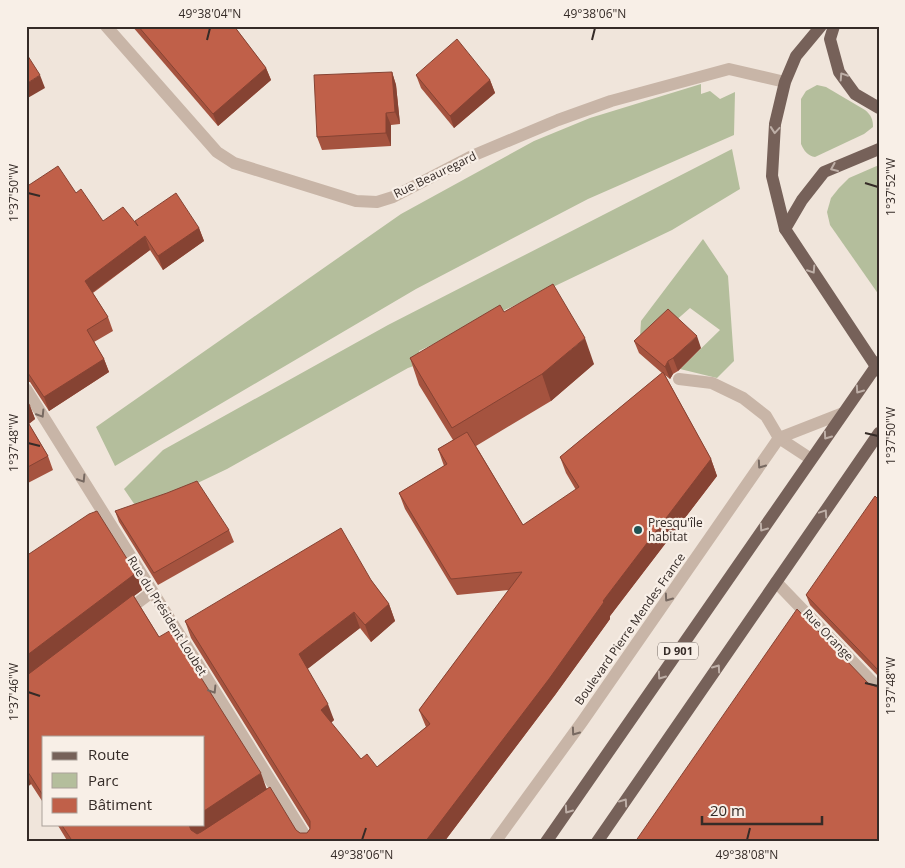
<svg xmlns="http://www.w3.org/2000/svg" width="905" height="868" viewBox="0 0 905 868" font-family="'Open Sans',sans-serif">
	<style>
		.green { fill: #b4be9c }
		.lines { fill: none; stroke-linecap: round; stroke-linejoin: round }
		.minor { stroke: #c8b5a7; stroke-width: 12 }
		.major { stroke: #766159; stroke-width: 12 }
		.wall { fill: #a5533f }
		.shaded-wall { fill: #864333 }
		.building { fill: #c06049; stroke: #864333 }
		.oneway { stroke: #beafa7 }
		.oneway2 { stroke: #776961 }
		.ticks { fill: none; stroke: #352b27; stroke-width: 2 }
		.poi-dot { fill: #1f5354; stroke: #f8efe7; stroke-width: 2 }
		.labels { text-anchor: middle; stroke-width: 4.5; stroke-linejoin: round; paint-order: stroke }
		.shield { fill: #f8efe7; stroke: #706661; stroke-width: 1 }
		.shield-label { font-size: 11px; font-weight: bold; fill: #352b27 }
		.street-label { font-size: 12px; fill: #352b27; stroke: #f8efe7 }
		.poi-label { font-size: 12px; fill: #352b27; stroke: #f8efe7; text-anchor: start }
		.neatline { fill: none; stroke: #352b27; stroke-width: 2 }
		.ticks-label { font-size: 12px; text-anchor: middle; fill: #352b27 }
	</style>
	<rect width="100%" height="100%" fill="#f0e5db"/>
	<!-- green -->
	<g class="green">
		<path d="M 701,84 L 701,94 L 710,91 L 720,99 L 735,92 L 734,135 L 588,199 L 416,289 L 115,466 L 96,427 L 401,214 L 534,141 L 590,118 Z"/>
		<path d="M 817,85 L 826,87 L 865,110 C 871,115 873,119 873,127 L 864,134 L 815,157 C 808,156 804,151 801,144 L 801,99 L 806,91 Z"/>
		<path d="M 732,149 L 740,189 L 672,230 L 419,351 L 422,363 L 408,368 L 227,469 L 139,511 L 124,489 L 163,450 L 388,325 Z"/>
		<path d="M 879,165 L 879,295 L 830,225 L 827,212 L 831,198 L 839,188 L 849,178 Z"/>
		<path d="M 703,239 L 728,276 L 734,361 L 717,378 L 680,369 L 720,330 L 690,308 L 639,353 L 641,321 Z"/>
	</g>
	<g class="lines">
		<!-- minor -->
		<g class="minor">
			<path d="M 106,26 L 217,152 L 234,163 L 356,201 L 377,202 L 393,197 L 472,156 L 558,120 L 611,101 L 729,69 L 785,82"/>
			<path d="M 679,379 L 712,383 L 743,398 L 766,416 L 779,438 L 811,459"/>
			<path d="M 26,389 L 309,842"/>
			<path d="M 776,582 L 879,689"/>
			<path d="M 124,613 L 152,592"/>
			<path d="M 495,842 L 582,722 L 779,438 L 843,413"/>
		</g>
		<!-- major -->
		<g class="major">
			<path d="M 821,26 L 796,56 L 785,82 L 775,124 L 772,176 L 785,229 L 879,371"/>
			<path d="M 834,26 L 830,39 L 839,72 L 855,94 L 879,108"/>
			<path d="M 785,229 L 802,200 L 824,172 L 879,149"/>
			<path d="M 546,842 L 879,362"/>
			<path d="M 597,842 L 879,433"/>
		</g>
	</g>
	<!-- wall -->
	<g class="wall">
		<path d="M 132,26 L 234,26 L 266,68 L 271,80 L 218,126 Z"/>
		<path d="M 392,72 L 396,85 L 400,124 L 391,125 L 391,146 L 322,150 L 317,137 Z"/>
		<path d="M 416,75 L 490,80 L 495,93 L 454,128 L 421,88 Z"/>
		<path d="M 26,187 L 76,193 L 103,221 L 199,228 L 204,241 L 163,270 L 150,250 L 93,293 L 108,317 L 113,331 L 94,342 L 104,359 L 109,372 L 49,411 L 30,382 L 26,382 Z"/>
		<path d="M 504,312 L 594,364 L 551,401 L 476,446 L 523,525 L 576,490 L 566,473 L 560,457 L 662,373 L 639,353 L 634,341 L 701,348 L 678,371 L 673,374 L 670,379 L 665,375 L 711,459 L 717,476 L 610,616 L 610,619 L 555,695 L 444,842 L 68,842 L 57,824 L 204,824 L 44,737 L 44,804 L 31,784 L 26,788 L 26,556 L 136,573 L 142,590 L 134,596 L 159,637 L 296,830 L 300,833 L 307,833 L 310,829 L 191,638 L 185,621 L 371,580 L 389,604 L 395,621 L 371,642 L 360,628 L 307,669 L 334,720 L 331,723 L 361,759 L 377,767 L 426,727 L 419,710 L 509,590 L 457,595 L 405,509 L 399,493 L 444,466 L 438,449 L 453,440 L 419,385 L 410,358 Z"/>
		<path d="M 26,399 L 30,406 L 35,419 L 29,424 L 48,456 L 53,470 L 26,484 Z"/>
		<path d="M 879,500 L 879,677 L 810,605 L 806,595 Z"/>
		<path d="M 115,511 L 229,530 L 234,542 L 158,585 L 119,522 Z"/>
	</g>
	<!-- shaded-wall -->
	<g class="shaded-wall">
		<path d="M 266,68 L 271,80 L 218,126 L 213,114 Z"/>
		<path d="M 392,72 L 396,85 L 400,124 L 395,112 Z"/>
		<path d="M 40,75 L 45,88 L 26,99 L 26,84 Z"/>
		<path d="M 490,80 L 495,93 L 454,128 L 450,116 Z"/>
		<path d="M 386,113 L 391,125 L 391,146 L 386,133 Z"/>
		<path d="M 199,228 L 204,241 L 163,270 L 158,256 Z"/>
		<path d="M 145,236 L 150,250 L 90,294 L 85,281 Z"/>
		<path d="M 697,336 L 701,348 L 678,371 L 673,358 Z"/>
		<path d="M 585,338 L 594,364 L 551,401 L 542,374 Z"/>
		<path d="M 104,359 L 109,372 L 49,411 L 44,397 Z"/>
		<path d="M 668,361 L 673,374 L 670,379 L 665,367 Z"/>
		<path d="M 30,406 L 35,419 L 27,425 L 26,423 L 26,409 Z"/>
		<path d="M 711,459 L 717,476 L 610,616 L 610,619 L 555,695 L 444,842 L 425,842 L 603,601 Z"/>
		<path d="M 136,573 L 142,590 L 26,677 L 26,656 Z"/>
		<path d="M 389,604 L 395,621 L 371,642 L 365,625 Z"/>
		<path d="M 354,612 L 360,628 L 305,671 L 299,654 Z"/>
		<path d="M 328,704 L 334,720 L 327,726 L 321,710 Z"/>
		<path d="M 26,770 L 31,784 L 26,788 Z"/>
		<path d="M 261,773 L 267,790 L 195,842 L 189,825 L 190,824 L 204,824 L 204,811 Z"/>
	</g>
	<!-- building -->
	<g class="building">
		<path d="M 138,26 L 234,26 L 266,68 L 213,114 Z"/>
		<path d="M 457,39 L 490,80 L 450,116 L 416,75 Z"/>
		<path d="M 26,53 L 40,75 L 26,84 Z"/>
		<path d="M 392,72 L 395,112 L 386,113 L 386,133 L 317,137 L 314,75 Z"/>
		<path d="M 58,166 L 76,193 L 81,189 L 103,221 L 123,207 L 138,226 L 135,221 L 176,193 L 199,228 L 158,256 L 145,236 L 85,281 L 108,317 L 87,330 L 104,359 L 44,397 L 26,370 L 26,187 Z"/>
		<path d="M 553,284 L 585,338 L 542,374 L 452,428 L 410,358 L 500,305 L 504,312 Z"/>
		<path d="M 668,309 L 697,336 L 673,358 L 668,361 L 665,367 L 634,341 Z"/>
		<path d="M 663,372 L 711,459 L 603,601 L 604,602 L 549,679 L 425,842 L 73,842 L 61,824 L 190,824 L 189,825 L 191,830 L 197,834 L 201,832 L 270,787 L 296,830 L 300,833 L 307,833 L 310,829 L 310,821 L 185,621 L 341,528 L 371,580 L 389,604 L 365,625 L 354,612 L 299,654 L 328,704 L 321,710 L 361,759 L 367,754 L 377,767 L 430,724 L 419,710 L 522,572 L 451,579 L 399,493 L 447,464 L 438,449 L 467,432 L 523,525 L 579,487 L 560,457 Z"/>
		<path d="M 26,399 L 30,406 L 26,409 Z"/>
		<path d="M 26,419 L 48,456 L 26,468 Z"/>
		<path d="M 197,481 L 229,530 L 154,573 L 115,511 L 167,493 Z"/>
		<path d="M 875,496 L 879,500 L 879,671 L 806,595 Z"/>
		<path d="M 97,511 L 136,573 L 26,656 L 26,556 L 89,514 Z"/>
		<path d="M 133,595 L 159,637 L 171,630 L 261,773 L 204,811 L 204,737 L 44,737 L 44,797 L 26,769 L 26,676 Z"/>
		<path d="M 797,609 L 869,684 L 877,687 L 879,685 L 879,842 L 635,842 Z"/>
	</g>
	<!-- one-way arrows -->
	<defs><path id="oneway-chevron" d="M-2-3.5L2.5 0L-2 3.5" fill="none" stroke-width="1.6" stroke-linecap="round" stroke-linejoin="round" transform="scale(1.25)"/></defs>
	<g class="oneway">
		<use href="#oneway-chevron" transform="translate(843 76) rotate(-123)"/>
		<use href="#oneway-chevron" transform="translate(775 130) rotate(95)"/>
		<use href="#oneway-chevron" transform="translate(834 168) rotate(157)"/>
		<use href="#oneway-chevron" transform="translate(812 270) rotate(57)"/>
		<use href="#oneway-chevron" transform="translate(859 390) rotate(125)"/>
		<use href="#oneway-chevron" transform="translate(827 436) rotate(125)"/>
		<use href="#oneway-chevron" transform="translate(824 513) rotate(-56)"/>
		<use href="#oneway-chevron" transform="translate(763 528) rotate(125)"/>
		<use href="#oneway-chevron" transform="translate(717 668) rotate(-55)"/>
		<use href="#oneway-chevron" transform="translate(661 676) rotate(125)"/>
		<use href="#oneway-chevron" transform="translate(624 802) rotate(-55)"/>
		<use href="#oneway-chevron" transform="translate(568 810) rotate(125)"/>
	</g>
	<g class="oneway2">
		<use href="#oneway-chevron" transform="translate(41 414) rotate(58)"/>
		<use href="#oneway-chevron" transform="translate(761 465) rotate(125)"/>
		<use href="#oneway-chevron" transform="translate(82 479) rotate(58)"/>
		<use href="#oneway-chevron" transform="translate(668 598) rotate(125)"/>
		<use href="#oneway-chevron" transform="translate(213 690) rotate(58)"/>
		<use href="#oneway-chevron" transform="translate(575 732) rotate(126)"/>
	</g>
	<!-- ticks -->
	<path class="ticks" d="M 207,40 L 210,28M 592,40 L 595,28M 865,183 L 878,187M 28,193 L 40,196M 865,433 L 878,436M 28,443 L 40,446M 865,683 L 878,686M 28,692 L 40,696M 362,840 L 366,828M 747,840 L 750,828"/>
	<!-- markers -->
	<circle class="poi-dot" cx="638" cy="530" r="5"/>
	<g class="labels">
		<!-- shield labels -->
		<rect class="shield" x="658" y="642.5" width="40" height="17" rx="4"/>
		<g class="shield-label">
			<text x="678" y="655">D 901</text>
		</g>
		<!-- street labels -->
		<g class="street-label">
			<text transform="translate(435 175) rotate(-26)" y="4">Rue Beauregard</text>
			<text transform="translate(167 616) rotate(58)" y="4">Rue du Président Loubet</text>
			<text transform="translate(630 629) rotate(-55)" y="4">Boulevard Pierre Mendes France</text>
			<text transform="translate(828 635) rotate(46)" y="4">Rue Orange</text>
		</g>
		<!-- poi labels -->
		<g class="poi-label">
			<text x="648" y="527">Presqu'île<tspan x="648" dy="14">habitat</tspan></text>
		</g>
	</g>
	<!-- border -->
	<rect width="905" height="868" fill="none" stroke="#f8efe7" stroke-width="55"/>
	<!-- legend -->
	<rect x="42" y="736" width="162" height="90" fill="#f8efe7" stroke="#aaa19a"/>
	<rect x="52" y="752" width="25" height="8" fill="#766159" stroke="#aaa19a"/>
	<text x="88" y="760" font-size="15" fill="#352b27">Route</text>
	<rect x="52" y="773" width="25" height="15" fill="#b4be9c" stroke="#aaa19a"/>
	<text x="88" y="786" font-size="15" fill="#352b27">Parc</text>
	<rect x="52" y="798" width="25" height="15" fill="#c06049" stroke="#aaa19a"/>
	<text x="88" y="810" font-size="15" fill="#352b27">Bâtiment</text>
	<!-- scale -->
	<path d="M702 816v8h120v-8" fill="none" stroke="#352b27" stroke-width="2.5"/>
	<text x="710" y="816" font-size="15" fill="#352b27" stroke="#f8efe7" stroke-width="4" paint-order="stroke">20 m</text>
	<rect x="28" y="28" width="850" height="812" class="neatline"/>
	<g class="ticks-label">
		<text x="210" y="18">49°38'04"N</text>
		<text x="595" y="18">49°38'06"N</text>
		<text transform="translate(891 187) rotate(-90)" y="4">1°37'52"W</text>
		<text transform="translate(14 193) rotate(-90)" y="4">1°37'50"W</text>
		<text transform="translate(891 436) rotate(-90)" y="4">1°37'50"W</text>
		<text transform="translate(14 443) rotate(-90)" y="4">1°37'48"W</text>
		<text transform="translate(891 686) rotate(-90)" y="4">1°37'48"W</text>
		<text transform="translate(14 692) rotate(-90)" y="4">1°37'46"W</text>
		<text x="362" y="859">49°38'06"N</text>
		<text x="747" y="859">49°38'08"N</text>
	</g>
</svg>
